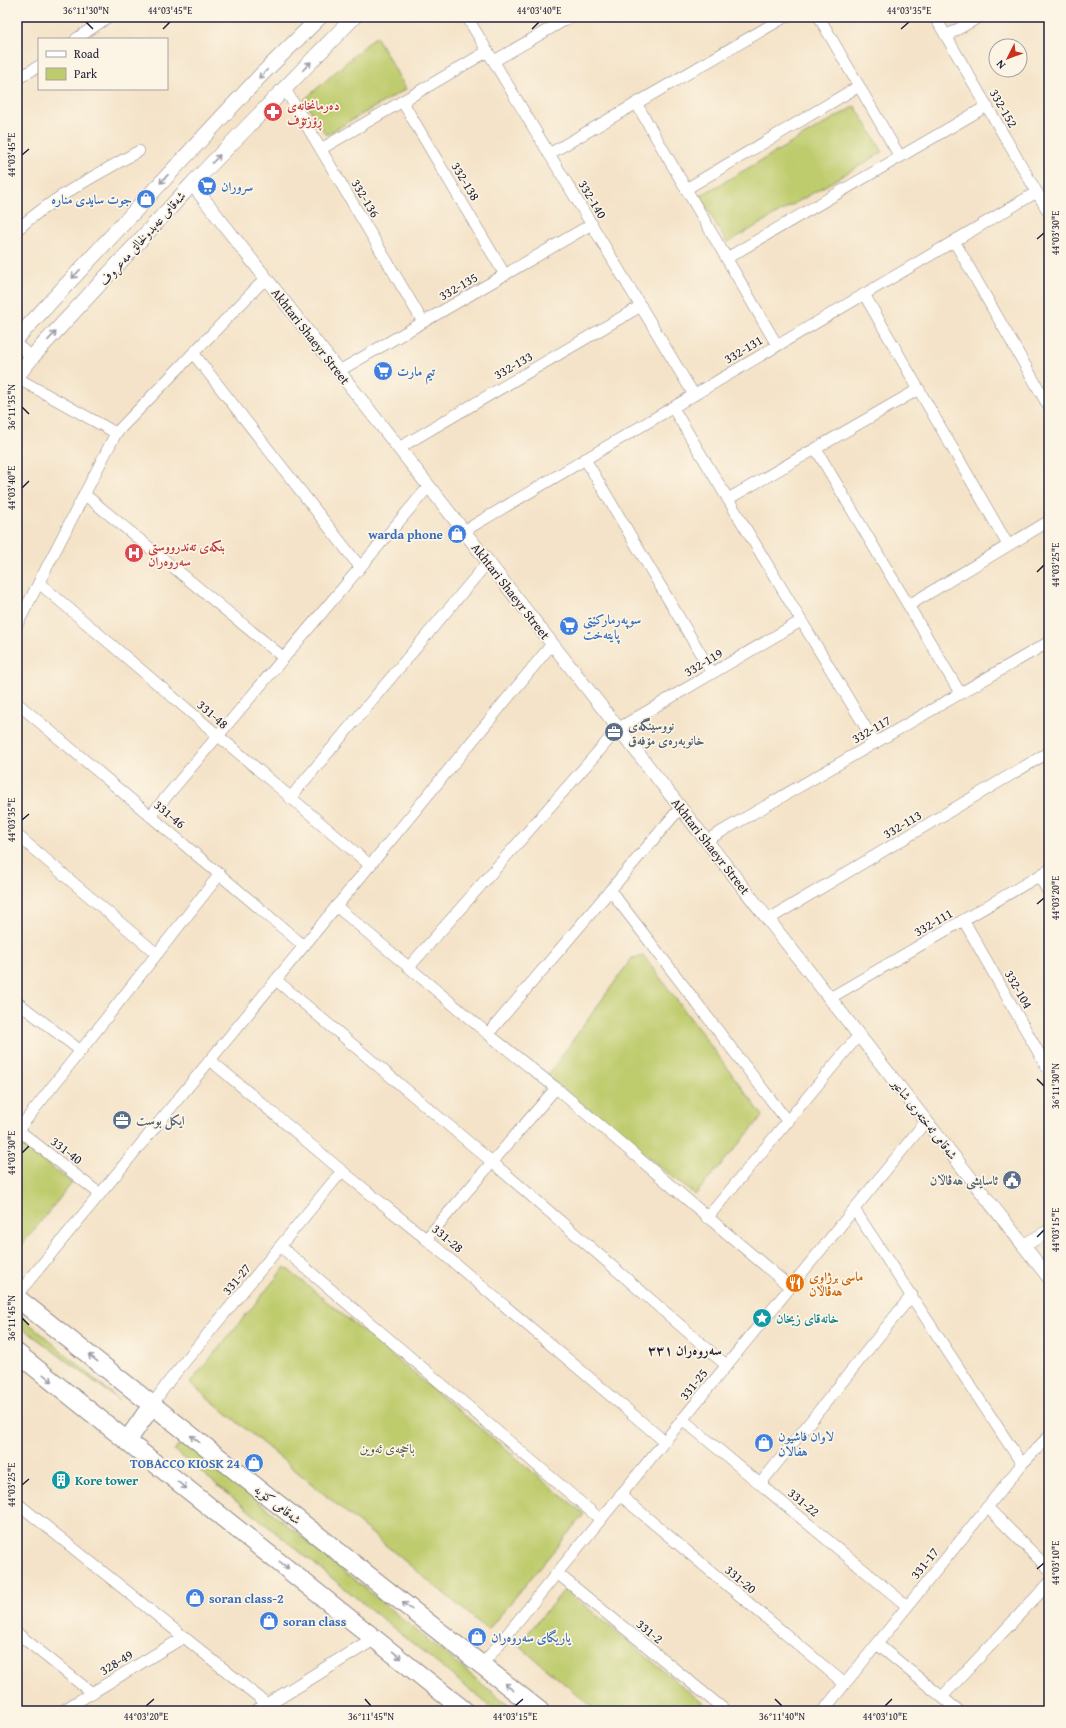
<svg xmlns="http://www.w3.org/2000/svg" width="1066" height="1728" viewBox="0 0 1066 1728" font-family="'Gentium Book Plus',Amiri,serif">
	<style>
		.green { fill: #bfcc6e; stroke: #707754 }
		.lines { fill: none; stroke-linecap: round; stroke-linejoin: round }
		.minor-casing { stroke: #8b8282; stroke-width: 12 }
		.tertiary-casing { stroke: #8b8282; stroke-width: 14 }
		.secondary-casing { stroke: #8b8282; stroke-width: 16 }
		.trunk-casing { stroke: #8b8282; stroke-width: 20 }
		.minor { stroke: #fff; stroke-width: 11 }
		.tertiary { stroke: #fff; stroke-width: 13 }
		.secondary { stroke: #fff; stroke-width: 15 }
		.trunk { stroke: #fff; stroke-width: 18 }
		.oneway { stroke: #9c9ca7 }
		.ticks { fill: none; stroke: #22223b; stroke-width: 1.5 }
		.labels { text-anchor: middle; stroke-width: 3.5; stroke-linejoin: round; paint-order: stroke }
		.health-label { font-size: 13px; font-weight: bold; fill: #be3a42; stroke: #fcf5e5; text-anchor: start }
		.street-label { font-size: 13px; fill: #22223b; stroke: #fcf5e5 }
		.shop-label { font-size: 13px; font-weight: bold; fill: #366cbe; stroke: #fcf5e5; text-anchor: start }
		.service-label { font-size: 13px; font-weight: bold; fill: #4e5e75; stroke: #fcf5e5; text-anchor: start }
		.food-label { font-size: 13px; font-weight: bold; fill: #c56008; stroke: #fcf5e5; text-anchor: start }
		.culture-label { font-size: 13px; font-weight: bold; fill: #0d838f; stroke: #fcf5e5; text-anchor: start }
		.park-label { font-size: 13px; fill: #51554a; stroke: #fcf5e5 }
		.neighbourhood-label { font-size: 14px; font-weight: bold; fill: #22223b; stroke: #fcf5e5 }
		.neatline { fill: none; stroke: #22223b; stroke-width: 1.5 }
		.ticks-label { font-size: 10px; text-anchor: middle; fill: #22223b }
	</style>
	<rect width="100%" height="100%" fill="#fcf5e5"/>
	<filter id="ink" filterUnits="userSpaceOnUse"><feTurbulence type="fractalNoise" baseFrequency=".025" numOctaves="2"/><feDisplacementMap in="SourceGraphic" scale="8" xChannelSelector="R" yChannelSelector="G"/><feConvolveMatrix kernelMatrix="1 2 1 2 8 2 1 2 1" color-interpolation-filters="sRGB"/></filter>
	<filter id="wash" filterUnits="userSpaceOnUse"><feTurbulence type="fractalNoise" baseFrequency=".012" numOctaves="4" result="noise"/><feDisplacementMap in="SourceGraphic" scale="16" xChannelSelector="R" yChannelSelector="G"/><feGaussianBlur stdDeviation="0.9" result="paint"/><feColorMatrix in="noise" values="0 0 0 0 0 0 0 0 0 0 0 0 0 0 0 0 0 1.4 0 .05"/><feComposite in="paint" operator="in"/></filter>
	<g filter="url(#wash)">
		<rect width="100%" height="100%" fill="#f4e3c8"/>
		<!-- green -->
		<g class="green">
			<path d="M 376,36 L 406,89 L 326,135 L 304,100 Z"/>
			<path d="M 855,106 L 883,152 L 727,243 L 700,196 Z"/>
			<path d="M 644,956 L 763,1116 L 695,1195 L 547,1076 L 632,958 Z"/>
			<path d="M 17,1141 L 72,1183 L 20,1247 L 17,1245 Z"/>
			<path d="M 285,1267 L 584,1514 L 488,1630 L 190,1383 Z"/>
			<path d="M 17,1313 L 23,1318 L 119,1400 L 17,1324 Z"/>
			<path d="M 182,1439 L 515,1711 L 496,1711 L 174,1450 L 179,1446 Z"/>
			<path d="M 565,1589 L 712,1711 L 597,1711 L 518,1645 Z"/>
		</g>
	</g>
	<g filter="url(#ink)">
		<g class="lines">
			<!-- minor casing -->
			<g class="minor-casing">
				<g id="minor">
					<path d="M 467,17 L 694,395"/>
					<path d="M 819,17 L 900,157"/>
					<path d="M 935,17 L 1049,213"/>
					<path d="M 946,36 L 979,17"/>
					<path d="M 76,39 L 108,17"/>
					<path d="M 494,61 L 570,17"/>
					<path d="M 17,79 L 39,66"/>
					<path d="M 285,89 L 423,322"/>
					<path d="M 402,101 L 505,275"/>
					<path d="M 636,103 L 777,345"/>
					<path d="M 321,149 L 488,51"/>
					<path d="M 549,154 L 785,17"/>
					<path d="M 686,189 L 859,86"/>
					<path d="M 17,230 C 53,197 96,175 139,151"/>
					<path d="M 954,241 L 1049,407"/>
					<path d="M 727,258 L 987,106"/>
					<path d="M 864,294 L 1008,545"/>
					<path d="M 17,345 L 32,357"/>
					<path d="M 193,353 L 360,567"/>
					<path d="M 339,371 L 592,224"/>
					<path d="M 17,378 L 116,433"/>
					<path d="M 673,408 L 875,743"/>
					<path d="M 399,448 L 641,306"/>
					<path d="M 816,449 L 960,693"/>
					<path d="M 585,459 L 712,673"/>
					<path d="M 84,494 L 284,658"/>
					<path d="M 728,499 L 919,389"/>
					<path d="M 464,531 L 1037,192"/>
					<path d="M 39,583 L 370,865"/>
					<path d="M 909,605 L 1049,521"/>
					<path d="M 17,625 L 116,433 L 266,278"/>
					<path d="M 17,703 L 304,946"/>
					<path d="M 290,798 L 488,562"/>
					<path d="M 150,816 L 429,486"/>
					<path d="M 17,835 L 157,954"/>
					<path d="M 707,840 L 1049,642"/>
					<path d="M 1039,876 L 1049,893"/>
					<path d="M 610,890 L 788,1122"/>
					<path d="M 336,906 L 488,1034 L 556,1088 L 790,1287"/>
					<path d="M 769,919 L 1049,752"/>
					<path d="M 964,921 L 1049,1071"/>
					<path d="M 409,967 L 619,728 L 801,621"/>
					<path d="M 276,980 L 492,1162 L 726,1365"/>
					<path d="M 830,998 L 1049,870"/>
					<path d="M 17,1002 L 81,1051"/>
					<path d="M 488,1034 L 681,807"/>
					<path d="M 210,1060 L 342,1171 L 426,1239 L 664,1441"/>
					<path d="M 17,1129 L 100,1194"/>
					<path d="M 18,1130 L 220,874"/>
					<path d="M 854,1209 L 1022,1464"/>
					<path d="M 707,1218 L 859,1035"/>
					<path d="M 426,1239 L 556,1088"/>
					<path d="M 281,1247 L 600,1519"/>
					<path d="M 17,1295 L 552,644"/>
					<path d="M 152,1405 L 169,1381 L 342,1171"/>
					<path d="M 682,1419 L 907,1606"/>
					<path d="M 760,1484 L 912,1295"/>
					<path d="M 620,1495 L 845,1684"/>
					<path d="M 17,1503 L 276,1711"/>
					<path d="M 987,1507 L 1049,1569"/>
					<path d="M 557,1573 L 726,1711"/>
					<path d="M 17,1633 L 92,1693"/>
					<path d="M 877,1644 L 959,1711"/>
					<path d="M 482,1665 L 926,1121"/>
					<path d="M 942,1697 L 1049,1583"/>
					<path d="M 62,1711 L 184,1637"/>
					<path d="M 823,1711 L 1022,1464 L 1049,1436"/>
				</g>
			</g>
			<!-- tertiary casing -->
			<g class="tertiary-casing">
				<g id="tertiary">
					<path d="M 192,184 L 1049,1278"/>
					<path d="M 1024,1245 L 1049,1231"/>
					<path d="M 257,1711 L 375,1638"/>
				</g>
			</g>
			<!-- secondary casing -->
			<g class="secondary-casing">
				<g id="secondary">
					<path d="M 17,338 L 262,74 L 320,17"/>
					<path d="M 17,376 L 32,357 L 192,184 L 354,17"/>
				</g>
			</g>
			<!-- trunk casing -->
			<g class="trunk-casing">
				<g id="trunk">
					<path d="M 17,1298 L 540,1711"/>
					<path d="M 17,1353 L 465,1711"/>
					<path d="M 127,1441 L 152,1405"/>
				</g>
			</g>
			<!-- minor -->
			<use href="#minor" class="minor"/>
			<!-- tertiary -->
			<use href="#tertiary" class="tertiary"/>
			<!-- secondary -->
			<use href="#secondary" class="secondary"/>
			<!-- trunk -->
			<use href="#trunk" class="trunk"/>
		</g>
		<!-- one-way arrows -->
		<defs><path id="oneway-shaft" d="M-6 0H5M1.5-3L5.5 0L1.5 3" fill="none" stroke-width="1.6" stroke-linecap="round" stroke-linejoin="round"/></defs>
		<g class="oneway">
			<use href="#oneway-shaft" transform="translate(307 66) rotate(-46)"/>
			<use href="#oneway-shaft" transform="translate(263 74) rotate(134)"/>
			<use href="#oneway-shaft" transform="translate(216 159) rotate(-46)"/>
			<use href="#oneway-shaft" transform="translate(164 179) rotate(133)"/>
			<use href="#oneway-shaft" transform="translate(76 274) rotate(133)"/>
			<use href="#oneway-shaft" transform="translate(52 336) rotate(-47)"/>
			<use href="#oneway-shaft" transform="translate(93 1358) rotate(-142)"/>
			<use href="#oneway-shaft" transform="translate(48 1378) rotate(38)"/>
			<use href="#oneway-shaft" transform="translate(195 1439) rotate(-142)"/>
			<use href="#oneway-shaft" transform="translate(182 1485) rotate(38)"/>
			<use href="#oneway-shaft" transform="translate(284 1565) rotate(38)"/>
			<use href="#oneway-shaft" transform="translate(407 1606) rotate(-142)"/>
			<use href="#oneway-shaft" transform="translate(397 1655) rotate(39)"/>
			<use href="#oneway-shaft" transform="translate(509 1687) rotate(-142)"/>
		</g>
	</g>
	<!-- ticks -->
	<path class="ticks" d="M 86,22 L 93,29M 163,29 L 170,22M 532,29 L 539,22M 901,29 L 909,22M 22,155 L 29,149M 1037,239 L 1044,233M 22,407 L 29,414M 22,488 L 29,481M 1037,572 L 1044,565M 22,820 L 29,814M 1037,904 L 1044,898M 1037,1079 L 1044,1086M 22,1153 L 29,1146M 1037,1237 L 1044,1230M 22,1318 L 29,1325M 22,1485 L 29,1479M 1037,1569 L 1044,1563M 365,1699 L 371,1706M 775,1699 L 782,1706M 146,1706 L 154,1699M 515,1706 L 523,1699M 885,1706 L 892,1699"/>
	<!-- icons -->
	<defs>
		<g id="pharmacy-disc" transform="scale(1)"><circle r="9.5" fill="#e0444e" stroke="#fcf5e5"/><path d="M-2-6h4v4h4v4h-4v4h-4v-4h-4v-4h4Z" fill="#fff"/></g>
		<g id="supermarket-disc" transform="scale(1)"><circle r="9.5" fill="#3f7fe0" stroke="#fcf5e5"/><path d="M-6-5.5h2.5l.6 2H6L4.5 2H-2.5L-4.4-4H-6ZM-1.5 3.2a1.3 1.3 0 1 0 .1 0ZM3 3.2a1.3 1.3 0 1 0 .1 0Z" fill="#fff"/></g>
		<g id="shop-disc" transform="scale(1)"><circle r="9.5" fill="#3f7fe0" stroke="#fcf5e5"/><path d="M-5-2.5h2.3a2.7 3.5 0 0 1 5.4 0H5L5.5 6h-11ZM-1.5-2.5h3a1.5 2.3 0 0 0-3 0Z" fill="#fff"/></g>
		<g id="hospital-disc" transform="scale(1)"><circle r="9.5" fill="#e0444e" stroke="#fcf5e5"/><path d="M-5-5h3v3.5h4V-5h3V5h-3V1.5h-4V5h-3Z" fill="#fff"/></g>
		<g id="office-disc" transform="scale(1)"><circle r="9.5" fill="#5c6f8a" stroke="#fcf5e5"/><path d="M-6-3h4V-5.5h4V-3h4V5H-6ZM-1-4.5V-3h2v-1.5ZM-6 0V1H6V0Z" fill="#fff"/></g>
		<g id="civic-disc" transform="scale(1)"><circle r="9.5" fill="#5c6f8a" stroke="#fcf5e5"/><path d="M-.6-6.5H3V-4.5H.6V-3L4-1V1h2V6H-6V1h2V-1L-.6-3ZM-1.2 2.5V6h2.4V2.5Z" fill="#fff"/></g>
		<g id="restaurant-disc" transform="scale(1)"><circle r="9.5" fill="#e8710a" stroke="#fcf5e5"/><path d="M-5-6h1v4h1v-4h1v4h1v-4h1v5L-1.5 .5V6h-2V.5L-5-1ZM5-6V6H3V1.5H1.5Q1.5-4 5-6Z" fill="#fff"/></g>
		<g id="sight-disc" transform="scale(1)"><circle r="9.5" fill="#0f9aa8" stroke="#fcf5e5"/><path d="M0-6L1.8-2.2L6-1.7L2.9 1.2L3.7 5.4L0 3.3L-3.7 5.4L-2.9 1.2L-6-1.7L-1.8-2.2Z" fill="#fff"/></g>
		<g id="building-disc" transform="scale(1)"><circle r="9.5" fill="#0f9aa8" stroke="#fcf5e5"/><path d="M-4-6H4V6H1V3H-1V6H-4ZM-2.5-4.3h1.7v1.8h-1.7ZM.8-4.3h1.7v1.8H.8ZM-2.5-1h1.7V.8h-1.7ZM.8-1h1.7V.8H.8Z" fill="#fff"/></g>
	</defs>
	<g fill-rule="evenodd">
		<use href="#pharmacy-disc" x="273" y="112"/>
		<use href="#supermarket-disc" x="207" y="186"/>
		<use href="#shop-disc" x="146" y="199"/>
		<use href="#supermarket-disc" x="383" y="371"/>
		<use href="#shop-disc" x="457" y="534"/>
		<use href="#hospital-disc" x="134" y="553"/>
		<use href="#supermarket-disc" x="569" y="626"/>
		<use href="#office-disc" x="614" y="732"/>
		<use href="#office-disc" x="122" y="1120"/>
		<use href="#civic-disc" x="1012" y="1180"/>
		<use href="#restaurant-disc" x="795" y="1283"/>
		<use href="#sight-disc" x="762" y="1318"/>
		<use href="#shop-disc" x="764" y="1443"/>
		<use href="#shop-disc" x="254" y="1463"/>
		<use href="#building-disc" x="61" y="1480"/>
		<use href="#shop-disc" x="195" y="1598"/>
		<use href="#shop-disc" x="269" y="1621"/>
		<use href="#shop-disc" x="477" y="1637"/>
	</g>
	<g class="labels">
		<!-- health labels -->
		<g class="health-label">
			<text x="287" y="110">دەرمانخانەی<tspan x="287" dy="15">ڕۆزتۆف</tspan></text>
			<text x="148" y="551">بنکەی تەندرووستی<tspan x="148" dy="15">سەروەران</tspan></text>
		</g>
		<!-- street labels -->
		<g class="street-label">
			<text transform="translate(1004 108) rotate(60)" y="5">332-152</text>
			<text transform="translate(466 181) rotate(59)" y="5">332-138</text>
			<text transform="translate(366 198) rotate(59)" y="5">332-136</text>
			<text transform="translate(593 199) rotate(59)" y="5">332-140</text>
			<text transform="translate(142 238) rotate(-48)" y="5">شەقامی عەبدولخالق مەعروف</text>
			<text transform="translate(458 286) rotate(-30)" y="5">332-135</text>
			<text transform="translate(311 336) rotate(52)" y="5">Akhtari Shaeyr Street</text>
			<text transform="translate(743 349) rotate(-31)" y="5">332-131</text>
			<text transform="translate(513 365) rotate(-30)" y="5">332-133</text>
			<text transform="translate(511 591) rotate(52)" y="5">Akhtari Shaeyr Street</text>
			<text transform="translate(703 662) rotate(-31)" y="5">332-119</text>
			<text transform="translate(213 714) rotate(41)" y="5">331-48</text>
			<text transform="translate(871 729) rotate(-30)" y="5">332-117</text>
			<text transform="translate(170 814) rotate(40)" y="5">331-46</text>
			<text transform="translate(902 824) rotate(-31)" y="5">332-113</text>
			<text transform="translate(711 846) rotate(52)" y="5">Akhtari Shaeyr Street</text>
			<text transform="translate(933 922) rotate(-30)" y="5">332-111</text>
			<text transform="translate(1019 989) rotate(60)" y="5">332-104</text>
			<text transform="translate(925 1119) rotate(52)" y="5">شەقامی ئەختەری شاعیر</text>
			<text transform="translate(67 1150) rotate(38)" y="5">331-40</text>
			<text transform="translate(448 1238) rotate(40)" y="5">331-28</text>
			<text transform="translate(236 1279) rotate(-50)" y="5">331-27</text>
			<text transform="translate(693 1384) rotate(-51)" y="5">331-25</text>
			<text transform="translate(804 1502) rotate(40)" y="5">331-22</text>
			<text transform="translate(278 1504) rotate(38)" y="5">شەقامی کۆیە</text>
			<text transform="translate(924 1563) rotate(-51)" y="5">331-17</text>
			<text transform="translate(741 1579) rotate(40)" y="5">331-20</text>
			<text transform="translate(650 1631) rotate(39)" y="5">331-2</text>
			<text transform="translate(116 1662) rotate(-31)" y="5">328-49</text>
		</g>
		<!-- shop labels -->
		<g class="shop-label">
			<text x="221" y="191">سروران</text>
			<text x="132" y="204" text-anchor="end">جوت سايدى مناره</text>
			<text x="397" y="376">تيم مارت</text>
			<text x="443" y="539" text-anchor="end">warda phone</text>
			<text x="583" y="624">سوپەرمارکێتی<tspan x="583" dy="15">پایتەخت</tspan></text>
			<text x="778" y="1441">لاوان فاشيون<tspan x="778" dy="15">هفالان</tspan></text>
			<text x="240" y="1468" text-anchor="end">TOBACCO KIOSK 24</text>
			<text x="209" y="1603">soran class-2</text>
			<text x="283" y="1626">soran class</text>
			<text x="491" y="1642">یاریگای سەروەران</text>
		</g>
		<!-- service labels -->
		<g class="service-label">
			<text x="628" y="730">نووسینگەی<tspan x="628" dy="15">خانوبەرەی مۆفەق</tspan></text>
			<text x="136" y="1125">ايكل بوست</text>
			<text x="998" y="1185" text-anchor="end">ئاسایشی هەڤاڵان</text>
		</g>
		<!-- food labels -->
		<g class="food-label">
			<text x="809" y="1281">ماسی برژاوی<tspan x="809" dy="15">هەڤاڵان</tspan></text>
		</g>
		<!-- culture labels -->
		<g class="culture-label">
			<text x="776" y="1323">خانەقای زیخان</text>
			<text x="75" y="1485">Kore tower</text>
		</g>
		<!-- park labels -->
		<g class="park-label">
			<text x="387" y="1453">باخچەی ئەوین</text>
		</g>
		<!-- neighbourhood labels -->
		<g class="neighbourhood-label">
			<text x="685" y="1355">سەروەران ٣٣١</text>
		</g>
	</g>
	<!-- margin -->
	<rect width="1066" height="1728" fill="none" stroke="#fcf5e5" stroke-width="44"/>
	<!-- legend -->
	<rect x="38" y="38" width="130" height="52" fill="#fcf5e5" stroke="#a5a1a1"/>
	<rect x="46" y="51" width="20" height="6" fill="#ffffff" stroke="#a5a1a1"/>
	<text x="74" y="58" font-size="12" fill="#22223b">Road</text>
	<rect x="46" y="68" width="20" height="12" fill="#bfcc6e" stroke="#a5a1a1"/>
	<text x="74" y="78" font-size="12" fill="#22223b">Park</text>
	<!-- north arrow -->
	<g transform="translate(1008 58) rotate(228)"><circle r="19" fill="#fcf5e5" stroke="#a5a1a1"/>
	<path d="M0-3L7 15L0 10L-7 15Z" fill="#c8321e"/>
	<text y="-6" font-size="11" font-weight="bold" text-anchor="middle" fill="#22223b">N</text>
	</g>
	<rect x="22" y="22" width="1022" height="1684" class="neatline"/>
	<g class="ticks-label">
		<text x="86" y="14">36°11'30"N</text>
		<text x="170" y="14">44°03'45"E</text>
		<text x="539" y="14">44°03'40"E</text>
		<text x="909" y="14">44°03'35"E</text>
		<text transform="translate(11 155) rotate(-90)" y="4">44°03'45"E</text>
		<text transform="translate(1055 233) rotate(-90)" y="4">44°03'30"E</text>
		<text transform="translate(11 407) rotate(-90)" y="4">36°11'35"N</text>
		<text transform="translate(11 488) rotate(-90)" y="4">44°03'40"E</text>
		<text transform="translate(1055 565) rotate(-90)" y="4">44°03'25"E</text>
		<text transform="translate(11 820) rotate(-90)" y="4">44°03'35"E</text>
		<text transform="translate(1055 898) rotate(-90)" y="4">44°03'20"E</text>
		<text transform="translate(1055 1086) rotate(-90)" y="4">36°11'30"N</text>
		<text transform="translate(11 1153) rotate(-90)" y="4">44°03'30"E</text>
		<text transform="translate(1055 1230) rotate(-90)" y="4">44°03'15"E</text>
		<text transform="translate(11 1318) rotate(-90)" y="4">36°11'45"N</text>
		<text transform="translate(11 1485) rotate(-90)" y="4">44°03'25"E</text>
		<text transform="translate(1055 1563) rotate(-90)" y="4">44°03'10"E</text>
		<text x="146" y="1720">44°03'20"E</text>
		<text x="371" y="1720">36°11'45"N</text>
		<text x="515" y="1720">44°03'15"E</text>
		<text x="782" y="1720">36°11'40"N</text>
		<text x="885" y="1720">44°03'10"E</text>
	</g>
</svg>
